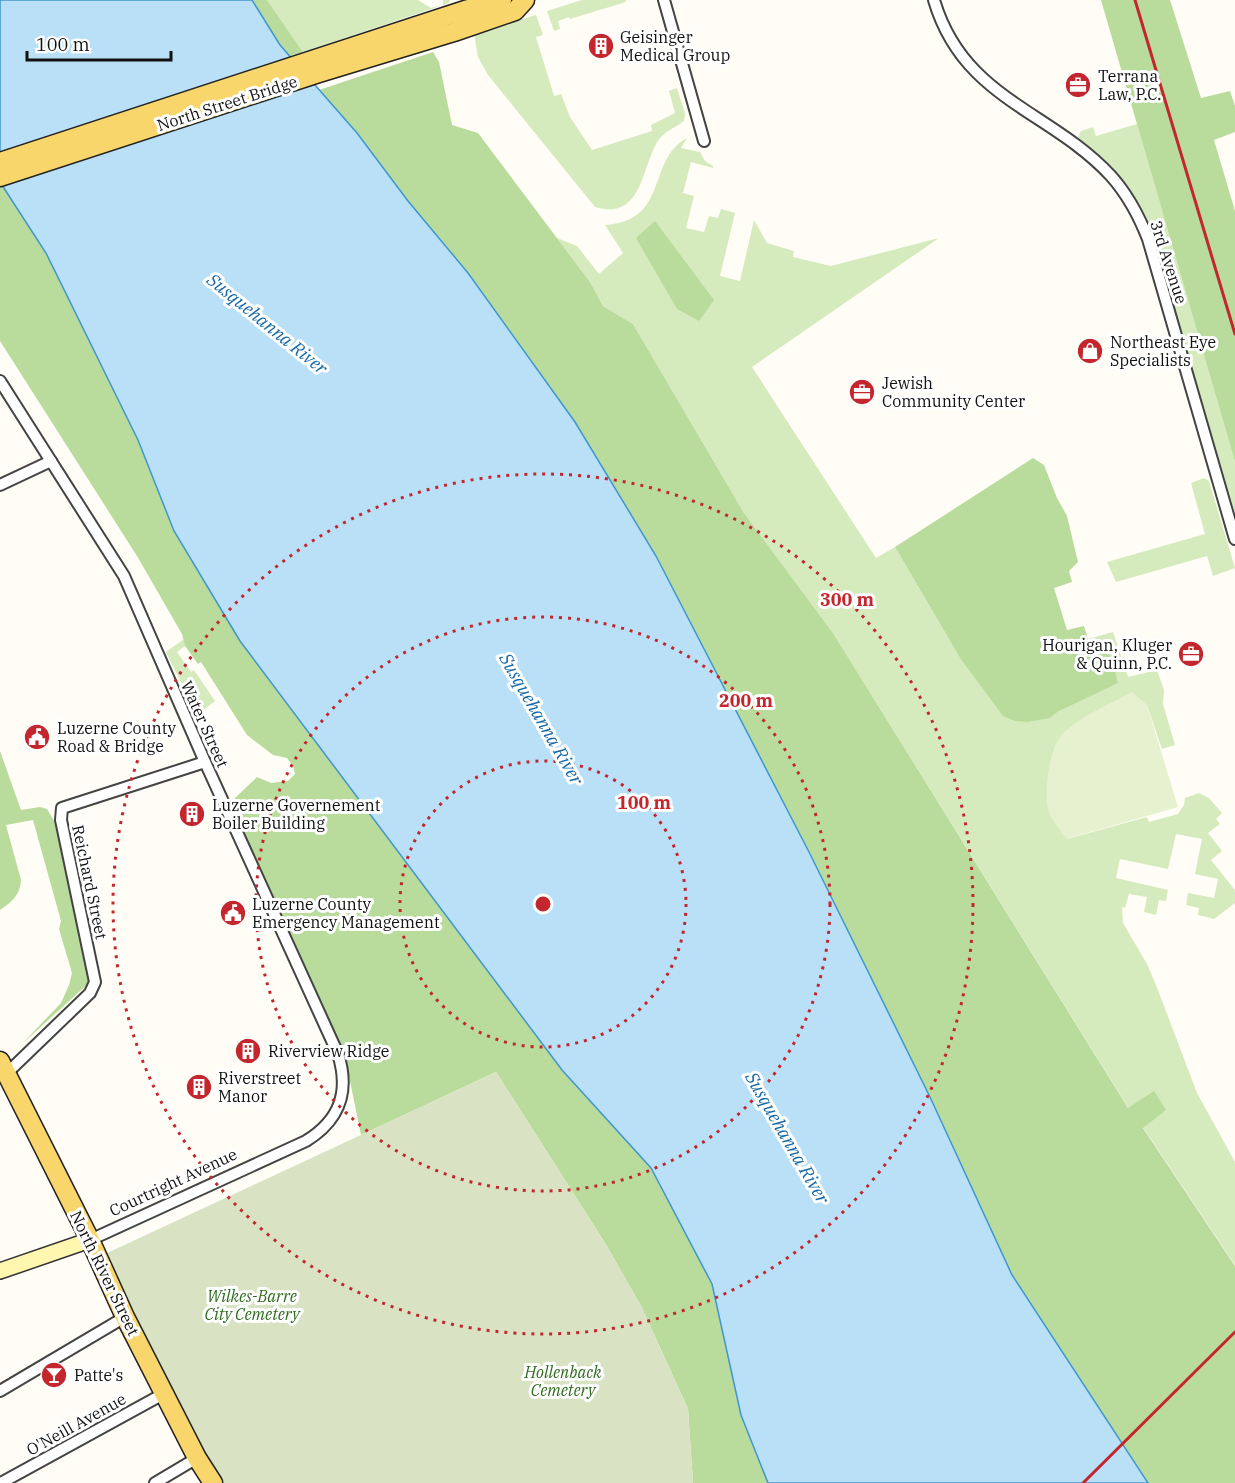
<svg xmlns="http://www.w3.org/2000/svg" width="1235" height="1483" viewBox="0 0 1235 1483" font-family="'IBM Plex Serif',serif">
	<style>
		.green { fill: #d5ebbd }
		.forest { fill: #b9dc9c }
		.cemetery { fill: #d9e3c4 }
		.pitch { fill: #e6f2cf }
		.water { fill: #b9e0f7; stroke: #3f96cf; stroke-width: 1.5 }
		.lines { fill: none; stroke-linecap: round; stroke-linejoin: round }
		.minor-casing { stroke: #444; stroke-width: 14 }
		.secondary-casing { stroke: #333; stroke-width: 18 }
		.primary-casing { stroke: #222; stroke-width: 21 }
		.minor { stroke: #fff; stroke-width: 10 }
		.secondary { stroke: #fff6b0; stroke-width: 15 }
		.primary { stroke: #f9d66b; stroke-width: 18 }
		.rail { stroke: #c4262e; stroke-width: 3 }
		.ring { fill: none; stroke: #c4262e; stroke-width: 3; stroke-dasharray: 3 6 }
		.labels { text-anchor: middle; stroke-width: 6; stroke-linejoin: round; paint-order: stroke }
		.poi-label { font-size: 16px; fill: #111; stroke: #fff; text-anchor: start }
		.street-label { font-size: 16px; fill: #111; stroke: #fff }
		.park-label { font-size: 16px; font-style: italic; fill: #2f6b1f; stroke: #fff }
		.water-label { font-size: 18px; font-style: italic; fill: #1768a6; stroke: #fff }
		.centre { fill: #c4262e; stroke: #fff; stroke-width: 3 }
		.ring-label { font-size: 18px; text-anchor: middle; font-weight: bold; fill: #c4262e; stroke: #fff; stroke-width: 6; stroke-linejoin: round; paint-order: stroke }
	</style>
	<rect width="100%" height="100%" fill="#fffdf5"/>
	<!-- green -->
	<g class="green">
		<path d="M 267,0 L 418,0 L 431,8 L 443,5 L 443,0 L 450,0 L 449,3 L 303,52 Z"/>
		<path d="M 582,0 L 626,0 L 626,2 L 570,19 L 569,17 L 558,21 L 560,29 L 554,31 L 547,11 Z"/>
		<path d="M 536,15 L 543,35 L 536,37 L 554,96 L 561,94 L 570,117 L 592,150 L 652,131 L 651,125 L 675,113 L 669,91 L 677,88 L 685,114 L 684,121 C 675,128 664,131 658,141 C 641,167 643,221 595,207 L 488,75 L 478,57 L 474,34 Z"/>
		<path d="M 1137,124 L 1235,462 L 1235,513 L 1147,218 C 1129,183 1110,164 1080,140 L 1078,137 L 1081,131 L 1093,127 L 1096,136 Z"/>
		<path d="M 687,138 L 681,148 L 700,152 L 705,161 L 713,166 L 713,168 L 691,162 L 683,193 L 694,196 L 686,228 L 704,232 L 709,216 L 718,218 L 721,209 L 735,213 L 720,276 L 740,281 L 754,220 L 767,243 L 794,251 L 793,257 L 831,266 L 939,238 L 752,367 L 876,558 L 895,547 L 960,658 L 1050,718 L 1059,711 L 1097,639 L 1088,639 L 1113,632 L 1128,677 L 1157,670 L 1164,690 L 1163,704 L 1175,745 L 1162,749 L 1147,705 L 1095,712 L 1062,735 L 1049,773 L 1047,802 L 1052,817 L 1067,839 L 1147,817 L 1149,822 L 1178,814 L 1184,805 L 1185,798 L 1199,793 L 1209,798 L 1222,813 L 1216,819 L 1220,824 L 1208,833 L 1222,851 L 1211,860 L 1235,890 L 1235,903 L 1214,919 L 1198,915 L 1199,908 L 1186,905 L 1188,893 L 1214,898 L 1218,879 L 1195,874 L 1202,839 L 1176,834 L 1168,869 L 1120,859 L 1116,878 L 1168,890 L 1166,901 L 1159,900 L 1156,915 L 1144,912 L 1147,897 L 1129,894 L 1125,908 L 1122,907 L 1123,923 L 1147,964 L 1158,990 L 1197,1093 L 1235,1162 L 1235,1265 L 1143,1127 L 1154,1092 L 1129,1109 L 833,633 L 744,513 L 633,324 L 603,306 L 590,282 L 557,238 L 577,246 L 599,274 L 623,253 L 605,225 C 670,221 646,160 687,138 Z"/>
		<path d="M 1204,478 L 1209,481 L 1235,568 L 1213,576 L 1207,556 L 1116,582 L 1107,562 L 1205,534 L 1191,483 Z"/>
		<path d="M 184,639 L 185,646 L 177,652 L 191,672 L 194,670 L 215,701 L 197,715 L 166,652 Z"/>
	</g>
	<!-- forest -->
	<g class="forest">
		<path d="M 252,0 L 267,0 L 303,52 L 290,56 L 280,45 Z"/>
		<path d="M 1101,0 L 1170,0 L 1201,98 L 1230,91 L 1235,106 L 1235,132 L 1214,140 L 1235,211 L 1235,462 Z"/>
		<path d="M 433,52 L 439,62 L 452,125 L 478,133 L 590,282 L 603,306 L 633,324 L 744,513 L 833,633 L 1128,1108 L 1154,1091 L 1166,1110 L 1143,1128 L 1235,1266 L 1235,1483 L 1148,1483 L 1012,1275 L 930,1097 L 809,852 L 656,556 L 575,422 L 468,273 L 407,201 L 357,133 L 319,90 Z"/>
		<path d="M 0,182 L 46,253 L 138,440 L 174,531 L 240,641 L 562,1070 L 651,1168 L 712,1284 L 741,1415 L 768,1483 L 693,1483 L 688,1409 L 641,1306 L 605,1243 L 496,1072 L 361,1135 L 348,1071 L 233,806 L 234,799 L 257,777 L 271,783 L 288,781 L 295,774 L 293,766 L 287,758 L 273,755 L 247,735 L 201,662 L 198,664 L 185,646 L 182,634 L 137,556 L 0,341 Z"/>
		<path d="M 655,221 L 714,300 L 699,321 L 677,309 L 636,238 Z"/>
		<path d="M 1033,458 L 1044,465 L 1057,498 L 1067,516 L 1078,562 L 1069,571 L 1072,582 L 1054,588 L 1067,630 L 1084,626 L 1088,639 C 1110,640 1113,665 1118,683 L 1059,711 L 1050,718 L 1027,722 L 1015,721 L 1003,716 L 960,658 L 895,547 Z"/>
		<path d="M 0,751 L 21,810 L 40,807 L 47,809 L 57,826 L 90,982 L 22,1044 L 61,1003 L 69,985 L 72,973 L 59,929 L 61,921 L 33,820 L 6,825 L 21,880 C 20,895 12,902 0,910 Z"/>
	</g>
	<!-- cemetery -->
	<path class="cemetery" d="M 496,1072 L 605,1243 L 641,1306 L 688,1409 L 693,1483 L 221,1483 L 202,1455 L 105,1254 Z"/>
	<!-- pitch -->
	<path class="pitch" d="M 1132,692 L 1147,705 L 1178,807 L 1066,839 C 1061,831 1053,822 1049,812 C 1043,795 1049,749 1061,736 C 1075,719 1112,703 1132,692 Z"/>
	<!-- water -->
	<path class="water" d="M 0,0 L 252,0 L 280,45 L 357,133 L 408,201 L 468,273 L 575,422 L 656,556 L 809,852 L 930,1097 L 1012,1275 L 1148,1483 L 768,1483 L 741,1415 L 712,1284 L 651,1168 L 562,1070 L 240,641 L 174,531 L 138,440 L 46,253 L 0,182 Z"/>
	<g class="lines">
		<!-- minor casing -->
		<g class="minor-casing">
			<g id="minor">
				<path d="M 664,0 L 704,141"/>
				<path d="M 934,0 C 963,99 1050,110 1111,176 C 1128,195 1139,216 1148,239 L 1235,539"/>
				<path d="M 0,381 L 124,576 L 205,762 L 338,1054 C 350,1092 340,1120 306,1141 L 90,1240"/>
				<path d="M 0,485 L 51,461"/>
				<path d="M 6,1074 L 90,993 L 95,982 L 61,820 L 62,808 L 205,762"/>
				<path d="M 0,1391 L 125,1317"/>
				<path d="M 1,1483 L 165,1393"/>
				<path d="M 155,1483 L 197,1458"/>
			</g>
		</g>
		<!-- secondary casing -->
		<g class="secondary-casing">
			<path id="secondary" d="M 0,1271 L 90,1240"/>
		</g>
		<!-- primary casing -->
		<g class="primary-casing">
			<g id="primary">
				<path d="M 0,162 L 465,10 L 502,0"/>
				<path d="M 0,177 L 319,73 L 454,32 L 515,11 L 525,0"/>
				<path d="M 0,1061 L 90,1240 L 125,1317 L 197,1458 L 213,1483"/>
			</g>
		</g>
		<!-- minor -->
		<use href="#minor" class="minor"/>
		<!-- secondary -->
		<use href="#secondary" class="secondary"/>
		<!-- primary -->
		<use href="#primary" class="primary"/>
		<!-- rail -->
		<g class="rail">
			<path d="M 1135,0 L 1235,334"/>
			<path d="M 1083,1483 L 1235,1332"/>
		</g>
	</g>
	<!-- distance rings -->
	<g class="ring">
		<circle cx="543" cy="904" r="143"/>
		<circle cx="543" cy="904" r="287"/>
		<circle cx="543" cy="904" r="430"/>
	</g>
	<!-- icons -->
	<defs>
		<g id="building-disc" transform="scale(1.35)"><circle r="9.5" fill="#c4262e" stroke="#fff"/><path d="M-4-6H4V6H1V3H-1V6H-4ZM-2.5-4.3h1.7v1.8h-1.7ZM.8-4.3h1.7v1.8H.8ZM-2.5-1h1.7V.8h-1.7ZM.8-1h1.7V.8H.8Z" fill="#fff"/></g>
		<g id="office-disc" transform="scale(1.35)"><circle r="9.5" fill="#c4262e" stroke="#fff"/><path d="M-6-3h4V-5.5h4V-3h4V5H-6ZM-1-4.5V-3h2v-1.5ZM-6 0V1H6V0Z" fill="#fff"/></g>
		<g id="shop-disc" transform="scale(1.35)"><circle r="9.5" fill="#c4262e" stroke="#fff"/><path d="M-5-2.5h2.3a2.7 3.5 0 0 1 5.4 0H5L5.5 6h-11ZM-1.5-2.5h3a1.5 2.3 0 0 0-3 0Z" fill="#fff"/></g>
		<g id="civic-disc" transform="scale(1.35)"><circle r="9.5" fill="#c4262e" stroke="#fff"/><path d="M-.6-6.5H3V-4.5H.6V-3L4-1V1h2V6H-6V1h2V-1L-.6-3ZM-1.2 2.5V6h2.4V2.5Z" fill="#fff"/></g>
		<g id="bar-disc" transform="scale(1.35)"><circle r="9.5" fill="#c4262e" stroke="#fff"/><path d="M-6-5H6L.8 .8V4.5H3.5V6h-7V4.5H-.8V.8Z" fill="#fff"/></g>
	</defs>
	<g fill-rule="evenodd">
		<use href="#building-disc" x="601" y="46"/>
		<use href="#office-disc" x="1078" y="85"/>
		<use href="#shop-disc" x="1090" y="351"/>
		<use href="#office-disc" x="862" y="392"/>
		<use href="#office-disc" x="1191" y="654"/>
		<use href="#civic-disc" x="37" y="737"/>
		<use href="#building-disc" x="192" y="814"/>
		<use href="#civic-disc" x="233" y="913"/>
		<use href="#building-disc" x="248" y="1051"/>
		<use href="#building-disc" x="199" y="1087"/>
		<use href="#bar-disc" x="54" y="1375"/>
	</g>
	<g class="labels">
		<!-- poi labels -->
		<g class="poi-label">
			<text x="620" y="43">Geisinger<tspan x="620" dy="18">Medical Group</tspan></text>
			<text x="1098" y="82">Terrana<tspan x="1098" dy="18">Law, P.C.</tspan></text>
			<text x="1110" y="348">Northeast Eye<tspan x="1110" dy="18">Specialists</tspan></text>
			<text x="882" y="389">Jewish<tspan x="882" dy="18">Community Center</tspan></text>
			<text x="1172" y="651" text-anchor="end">Hourigan, Kluger<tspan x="1172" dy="18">&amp; Quinn, P.C.</tspan></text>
			<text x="57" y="734">Luzerne County<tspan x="57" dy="18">Road &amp; Bridge</tspan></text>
			<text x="212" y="811">Luzerne Governement<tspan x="212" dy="18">Boiler Building</tspan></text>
			<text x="252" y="910">Luzerne County<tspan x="252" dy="18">Emergency Management</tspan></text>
			<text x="268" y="1057">Riverview Ridge</text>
			<text x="218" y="1084">Riverstreet<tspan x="218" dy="18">Manor</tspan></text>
			<text x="74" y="1381">Patte's</text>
		</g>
		<!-- street labels -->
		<g class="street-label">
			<text transform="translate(227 103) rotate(-18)" y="6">North Street Bridge</text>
			<text transform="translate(1169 262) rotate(72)" y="6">3rd Avenue</text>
			<text transform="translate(205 724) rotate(66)" y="6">Water Street</text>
			<text transform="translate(90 882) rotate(78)" y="6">Reichard Street</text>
			<text transform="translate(173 1182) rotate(-25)" y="6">Courtright Avenue</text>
			<text transform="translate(105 1273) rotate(64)" y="6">North River Street</text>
			<text transform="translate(76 1424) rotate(-29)" y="6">O'Neill Avenue</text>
		</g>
		<!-- park labels -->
		<g class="park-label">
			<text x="252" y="1302">Wilkes-Barre<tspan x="252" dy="18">City Cemetery</tspan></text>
			<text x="563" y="1378">Hollenback<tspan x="563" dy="18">Cemetery</tspan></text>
		</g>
		<!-- water labels -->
		<g class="water-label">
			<text transform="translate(267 324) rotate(39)" y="6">Susquehanna River</text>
			<text transform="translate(541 719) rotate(60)" y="6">Susquehanna River</text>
			<text transform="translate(787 1138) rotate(60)" y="6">Susquehanna River</text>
		</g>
	</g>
	<circle cx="543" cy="904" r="9" class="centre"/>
	<g class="ring-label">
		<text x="847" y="606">300 m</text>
		<text x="746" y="707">200 m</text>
		<text x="644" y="809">100 m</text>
	</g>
	<!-- scale -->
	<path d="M27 51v9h144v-9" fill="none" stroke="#111111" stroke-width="3"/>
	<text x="36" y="51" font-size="18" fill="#111111" stroke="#ffffff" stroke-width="4.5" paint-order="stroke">100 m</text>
</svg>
